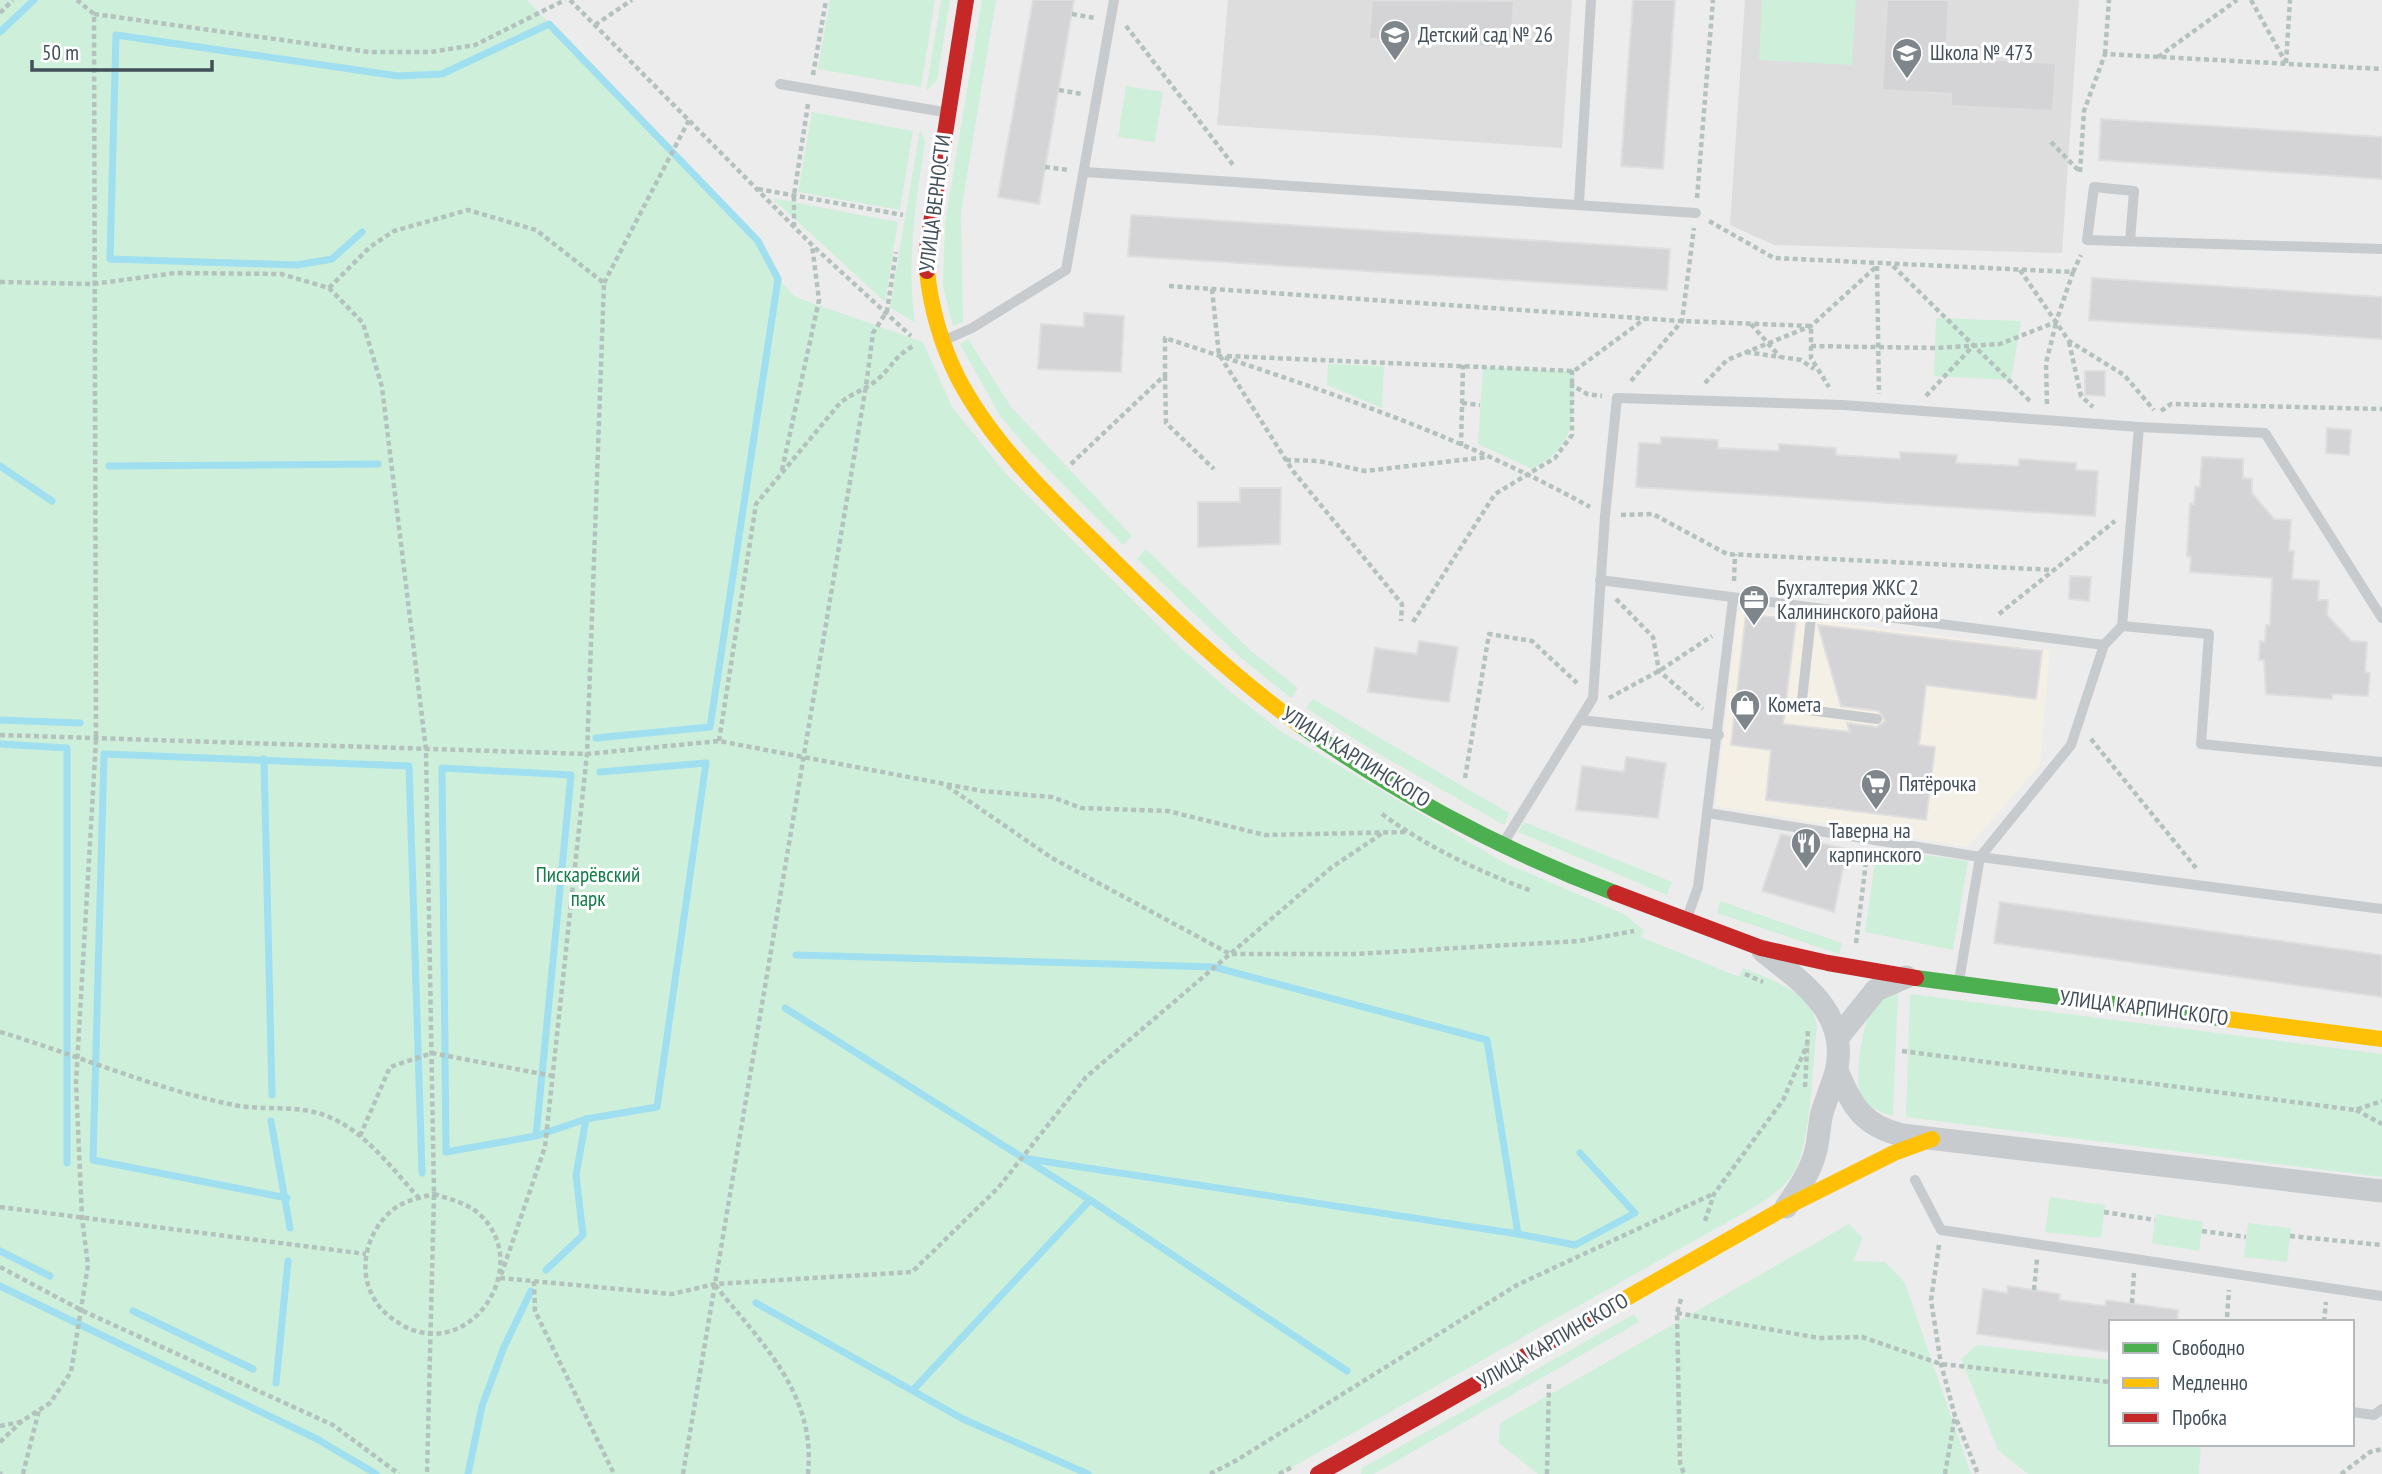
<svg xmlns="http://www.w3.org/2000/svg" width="2382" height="1474" viewBox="0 0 2382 1474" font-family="'PT Sans Narrow',sans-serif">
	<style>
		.commercial { fill: #f5f0e5 }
		.education { fill: #deddde }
		.green { fill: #ceefda }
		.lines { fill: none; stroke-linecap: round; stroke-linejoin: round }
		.stream { stroke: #9fdff0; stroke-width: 7 }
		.building { fill: #d4d4d7; stroke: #dededf; stroke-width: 2 }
		.path { stroke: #b4c2bd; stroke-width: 4.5; stroke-dasharray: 5 3.5; stroke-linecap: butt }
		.lane { stroke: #c8cbcd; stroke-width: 10 }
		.street { stroke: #c8cbcd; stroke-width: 23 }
		.fast { stroke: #4caf50; stroke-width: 16 }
		.slow { stroke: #ffc107; stroke-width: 16 }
		.jam { stroke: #c62828; stroke-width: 16 }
		.labels { text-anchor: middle; stroke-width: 6; stroke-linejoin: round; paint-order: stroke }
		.poi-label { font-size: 21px; fill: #424f59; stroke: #fff; text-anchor: start }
		.street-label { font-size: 21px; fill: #424f59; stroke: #fff }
		.park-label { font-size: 21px; fill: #107d46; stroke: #fff }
	</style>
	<rect width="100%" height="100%" fill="#edecec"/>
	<!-- commercial -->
	<path class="commercial" d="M 1738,610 L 2050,650 L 2040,765 L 1968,847 L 1715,806 Z"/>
	<!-- education -->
	<g class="education">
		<path d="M 1228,0 L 1572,0 L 1562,148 L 1217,125 Z"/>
		<path d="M 1745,0 L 2079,0 L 2062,253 L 1774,245 L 1730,225 Z"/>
	</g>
	<!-- green -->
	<g class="green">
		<path d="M 0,0 L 527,0 L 758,241 L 777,277 L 795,297 L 923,342 L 952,407 L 1007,475 L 1180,647 L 1232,693 L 1282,732 L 1503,862 L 1624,914 L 1644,930 L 1641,937 L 1739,977 L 1743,968 C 1772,980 1812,991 1817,1026 C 1812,1065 1812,1140 1794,1172 C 1786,1185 1775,1193 1763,1202 L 1280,1474 L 0,1474 Z"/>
		<path d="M 830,0 L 935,0 L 921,87 L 818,69 Z"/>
		<path d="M 941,0 L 950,0 L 937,80 L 926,91 Z"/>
		<path d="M 982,0 L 996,0 L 961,212 L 963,322 L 953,326 L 943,286 L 945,223 Z"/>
		<path d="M 1762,0 L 1856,0 L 1852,65 L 1759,60 Z"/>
		<path d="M 1126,86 L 1163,92 L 1155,142 L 1118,137 Z"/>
		<path d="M 812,112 L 913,131 L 900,210 L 798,192 Z"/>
		<path d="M 920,129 L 925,141 C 916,204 906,259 915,323 L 890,307 Z"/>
		<path d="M 772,198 L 898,222 L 885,302 Z"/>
		<path d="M 1936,318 L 2021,321 L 2011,380 L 1934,376 Z"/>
		<path d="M 968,339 L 1011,407 L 1132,536 L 1123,545 L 1028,449 L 1000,416 L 960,344 Z"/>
		<path d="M 1328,364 L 1384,366 L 1382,408 L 1327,385 Z"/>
		<path d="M 1483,367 L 1574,371 C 1572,418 1579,444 1532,469 L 1478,444 Z"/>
		<path d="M 1146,549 L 1250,650 L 1298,688 L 1291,698 L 1241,658 L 1137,559 Z"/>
		<path d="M 1313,699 L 1509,813 L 1504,825 L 1372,750 L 1306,708 Z"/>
		<path d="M 1524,822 L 1672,882 L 1667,895 L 1518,832 Z"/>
		<path d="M 1877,848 L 1968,861 L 1953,950 L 1865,932 Z"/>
		<path d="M 1720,901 L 1842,943 L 1839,954 L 1717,913 Z"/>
		<path d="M 1898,992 L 1893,1116 C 1880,1112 1868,1108 1861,1095 C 1853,1079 1863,1012 1878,1001 C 1883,997 1892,994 1898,992 Z"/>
		<path d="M 1910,994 L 2382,1054 L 2382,1177 L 1906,1117 Z"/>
		<path d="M 2050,1197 L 2105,1205 L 2101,1238 L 2045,1232 Z"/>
		<path d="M 2156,1214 L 2203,1222 L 2199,1251 L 2152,1243 Z"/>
		<path d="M 2248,1223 L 2291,1228 L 2287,1262 L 2244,1257 Z"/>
		<path d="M 1849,1224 L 1863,1238 L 1853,1261 L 1885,1262 L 1905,1283 L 1971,1474 L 1538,1474 L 1499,1443 L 1500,1423 Z"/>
		<path d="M 1634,1314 L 1639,1322 L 1374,1474 L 1361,1474 L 1362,1468 Z"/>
		<path d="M 1977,1345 L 2111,1360 L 2111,1444 L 2201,1444 L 2199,1474 L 2028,1474 L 1998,1450 L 1961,1359 Z"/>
	</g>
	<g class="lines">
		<!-- stream -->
		<g class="stream">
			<path d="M 0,32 L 34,0"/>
			<path d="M 362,232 L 332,259 L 297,265 L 110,259 L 116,35 L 398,76 L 442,74 L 549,24 L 758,241 L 778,279 L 710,727 L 596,738"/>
			<path d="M 0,466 L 52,501"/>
			<path d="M 109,466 L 378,464"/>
			<path d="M 0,720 L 80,723"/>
			<path d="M 0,744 L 67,748 L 67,1163"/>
			<path d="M 264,759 L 272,1095"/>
			<path d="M 796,955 L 1214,967 L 1487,1040 L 1518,1234 L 1022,1158"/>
			<path d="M 785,1008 L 1090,1200 L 1347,1371"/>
			<path d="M 271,1121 L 290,1228"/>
			<path d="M 536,1136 L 571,775 L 442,768 L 446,1152 L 536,1136 L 586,1119 L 657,1107 L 706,763 L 600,772"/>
			<path d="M 287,1198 L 93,1160 L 104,754 L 409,766 L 422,1173"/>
			<path d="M 1518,1234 L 1575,1245 L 1635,1213 L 1580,1153"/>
			<path d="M 0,1251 L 50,1276"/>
			<path d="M 546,1270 L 583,1235 L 576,1175 L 586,1119"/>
			<path d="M 0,1286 L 317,1439 L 376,1474"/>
			<path d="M 756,1303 L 963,1419 L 1088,1474"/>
			<path d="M 133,1311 L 253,1369"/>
			<path d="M 276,1383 L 288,1261"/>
			<path d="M 913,1390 L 1090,1200"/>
			<path d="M 468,1474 L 482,1406 L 504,1347 L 531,1291"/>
		</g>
	</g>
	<!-- building -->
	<g class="building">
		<path d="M 1033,0 L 1074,0 L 1039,204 L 998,197 Z"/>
		<path d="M 1372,0 L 1514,1 L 1511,48 L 1369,39 Z"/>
		<path d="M 1633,0 L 1675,0 L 1663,169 L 1621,166 Z"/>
		<path d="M 1887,0 L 1949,0 L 1946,57 L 2056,63 L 2053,111 L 1951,106 L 1951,94 L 1882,90 Z"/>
		<path d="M 2101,119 L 2382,137 L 2382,179 L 2099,160 Z"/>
		<path d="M 1131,215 L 1670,249 L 1667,290 L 1128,256 Z"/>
		<path d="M 2092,278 L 2382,297 L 2382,339 L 2089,320 Z"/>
		<path d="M 1084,313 L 1124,316 L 1121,372 L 1038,369 L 1041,324 L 1084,327 Z"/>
		<path d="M 2085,371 L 2105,371 L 2105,396 L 2085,395 Z"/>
		<path d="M 2327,428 L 2351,430 L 2349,455 L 2326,453 Z"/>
		<path d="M 1661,437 L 1718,440 L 1718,448 L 1779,451 L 1779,444 L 1836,448 L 1836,455 L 1900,459 L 1900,452 L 1957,455 L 1956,463 L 2019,466 L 2019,459 L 2076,463 L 2076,470 L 2098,471 L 2095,516 L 1636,487 L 1639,443 L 1661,444 Z"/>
		<path d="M 2202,457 L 2243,459 L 2243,478 L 2252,479 L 2252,493 L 2274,519 L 2291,520 L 2289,551 L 2294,551 L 2292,579 L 2319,581 L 2318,600 L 2328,600 L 2327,615 L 2351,641 L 2367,642 L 2365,672 L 2370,673 L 2368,696 L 2332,694 L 2332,699 L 2266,694 L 2264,660 L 2259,660 L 2260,641 L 2265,642 L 2266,625 L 2270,625 L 2272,578 L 2190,572 L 2191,557 L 2187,556 L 2190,503 L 2194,504 L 2195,487 L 2200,487 Z"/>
		<path d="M 1240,488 L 1281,488 L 1280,544 L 1198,547 L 1198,502 L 1240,502 Z"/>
		<path d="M 2070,576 L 2091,577 L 2089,601 L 2069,599 Z"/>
		<path d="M 1746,614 L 1796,620 L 1783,724 L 1850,732 L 1847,723 L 1877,727 L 1885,721 L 1879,711 L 1841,706 L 1818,625 L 2042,651 L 2036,699 L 1926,685 L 1919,745 L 1935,747 L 1926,820 L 1766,800 L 1771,750 L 1731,745 Z"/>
		<path d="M 1419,641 L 1458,647 L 1449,702 L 1368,692 L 1375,648 L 1417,654 Z"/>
		<path d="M 1626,757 L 1666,763 L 1658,818 L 1576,810 L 1582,766 L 1624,772 Z"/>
		<path d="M 1781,834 L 1847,849 L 1834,912 L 1762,891 Z"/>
		<path d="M 2000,902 L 2382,955 L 2382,997 L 1994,943 Z"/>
		<path d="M 2008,1286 L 2060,1294 L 2059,1300 L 2105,1306 L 2106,1300 L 2178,1310 L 2177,1322 L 2111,1322 L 2111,1352 L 1977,1334 L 1983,1289 L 2007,1293 Z"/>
	</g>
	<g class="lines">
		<!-- path -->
		<g class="path">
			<path d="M 570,0 L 812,245 L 911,336"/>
			<path d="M 2251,0 L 2286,63"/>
			<path d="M 0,13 L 13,0"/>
			<path d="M 94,14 L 369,52 L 431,52 L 475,45 L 565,0"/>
			<path d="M 1072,14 L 1095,18"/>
			<path d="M 595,25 L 632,0"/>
			<path d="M 1126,26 L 1234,166"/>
			<path d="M 2105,54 L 2109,0"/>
			<path d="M 2158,57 L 2237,0"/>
			<path d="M 2286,63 L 2290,0"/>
			<path d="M 813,75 L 826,0"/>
			<path d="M 1059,90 L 1082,94"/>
			<path d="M 2051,142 L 2080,172"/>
			<path d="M 1045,167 L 1069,170"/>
			<path d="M 2080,172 L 2084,111 L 2105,54 L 2382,69"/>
			<path d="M 758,189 L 903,215"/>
			<path d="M 1697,198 L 1713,0"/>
			<path d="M 1709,221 L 1774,258 L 2073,272 L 2081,255"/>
			<path d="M 794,227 L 794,195 L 808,104"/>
			<path d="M 1877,266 L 1879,394"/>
			<path d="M 1893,266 L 2032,403"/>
			<path d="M 2020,270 L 2069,341 L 2124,375 L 2154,410"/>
			<path d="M 0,282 L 93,284 L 175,273 L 281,274 L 329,288 L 363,323 L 382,387 L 426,750 L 434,1194 L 427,1474"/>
			<path d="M 604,283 L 689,120"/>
			<path d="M 1169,286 L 1682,321 L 1811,326 L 1811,358 L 1829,387"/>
			<path d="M 329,288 L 370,247 L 394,231 L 468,210 L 536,230 L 604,283 L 587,754 L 545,1147 L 500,1278 L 672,1294 L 715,1284 L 912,1272 L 998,1188 L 1086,1077 L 1332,867 L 1383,833"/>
			<path d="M 1212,289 L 1219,355"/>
			<path d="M 1751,324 L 1780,357"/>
			<path d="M 2069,342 L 2081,396 L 2093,407"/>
			<path d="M 1811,346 L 1935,348 L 2000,344 L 2056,322 L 2073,272"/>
			<path d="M 1746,352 L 1801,360 L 1814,369"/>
			<path d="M 1220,356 L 1293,471 L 1402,604 L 1401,621"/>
			<path d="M 1227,356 L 1574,371 L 1646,318"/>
			<path d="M 1572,370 L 1572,385"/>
			<path d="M 1165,376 L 1166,423 L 1214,469"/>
			<path d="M 1631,381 L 1682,321 L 1694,228"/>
			<path d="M 1705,383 L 1727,360 L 1811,326 L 1877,266"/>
			<path d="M 1926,396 L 1973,346"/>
			<path d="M 1462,403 L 1480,405"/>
			<path d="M 2047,404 L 2046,363 L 2056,323"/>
			<path d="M 2161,411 L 2171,404 L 2382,409"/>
			<path d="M 1461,446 L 1463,365"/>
			<path d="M 1286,460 L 1319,461 L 1365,471 L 1488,457"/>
			<path d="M 1071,464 L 1165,375 L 1165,338 C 1309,385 1457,433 1590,507"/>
			<path d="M 782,470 L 819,300 L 812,245"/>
			<path d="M 1621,515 L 1653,514 L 1727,554 L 2054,570"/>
			<path d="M 1734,581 L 1735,554"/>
			<path d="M 1616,599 L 1653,637 L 1659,671 L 1703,709"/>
			<path d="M 1999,614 L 2115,521"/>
			<path d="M 1413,622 L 1495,494 L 1555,458 L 1572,435 L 1572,385 L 1587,394 L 1602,396"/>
			<path d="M 1609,698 L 1659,671 L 1712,636"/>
			<path d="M 0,735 L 587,754 L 719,741 L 982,791 L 1052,797 L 1081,808 L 1168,811 L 1265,835 L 1405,832"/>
			<path d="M 2091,739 L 2196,868"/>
			<path d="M 719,741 L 756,504 L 840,403 C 852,393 867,389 878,379 C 894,365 893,357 915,345"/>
			<path d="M 1465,778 L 1489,634 L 1532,641 L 1577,683"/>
			<path d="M 947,786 L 1052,858 L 1230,954 L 1355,954 L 1579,941 L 1634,931"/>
			<path d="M 1382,814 C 1427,847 1480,872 1532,891"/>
			<path d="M 1856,943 L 1867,854"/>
			<path d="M 1745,974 L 1763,982"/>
			<path d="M 0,1032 C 78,1055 154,1089 234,1105 C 264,1111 300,1104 329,1117 C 366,1132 393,1170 419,1198"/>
			<path d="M 1902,1051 L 2355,1110 L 2382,1101"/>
			<path d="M 1805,1087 L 1808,1030"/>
			<path d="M 2356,1110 L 2382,1124"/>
			<path d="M 360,1136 L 390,1067 L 432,1053 L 553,1076"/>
			<path d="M 434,1194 C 449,1199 465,1202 478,1213 C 536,1263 471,1364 402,1325 C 392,1319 381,1311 375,1300 C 355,1269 368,1226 398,1206 C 409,1200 422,1197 434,1194 Z"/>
			<path d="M 0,1207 L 366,1254"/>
			<path d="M 2104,1212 L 2155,1220"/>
			<path d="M 1705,1221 L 1714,1194 L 1783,1100 L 1807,1045"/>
			<path d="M 2202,1231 L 2246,1237"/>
			<path d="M 2290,1236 L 2382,1245"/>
			<path d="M 1939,1245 L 1931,1300 L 1941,1364 L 1955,1416 L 1978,1474"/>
			<path d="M 0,1267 L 83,1311 L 333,1425 L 399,1474"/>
			<path d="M 534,1281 L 535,1311 L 614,1474"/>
			<path d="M 715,1285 C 762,1344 816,1393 808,1474"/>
			<path d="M 2034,1290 L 2037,1259"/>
			<path d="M 1681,1299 L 1677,1313 L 1680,1463 L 1684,1474"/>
			<path d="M 2132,1303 L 2134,1273"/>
			<path d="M 1677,1313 L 1819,1338 L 1862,1337 L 1941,1364 L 2111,1382"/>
			<path d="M 2227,1317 L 2229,1290"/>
			<path d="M 2324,1322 L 2326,1302"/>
			<path d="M 0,1426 L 20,1422"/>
			<path d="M 0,1442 L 22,1421 L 50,1403 L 71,1372 L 88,1265 L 82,1218 L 76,1082 L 96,740 L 94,14 L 77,0"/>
			<path d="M 0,1473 L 2,1474"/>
			<path d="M 23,1474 L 39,1410"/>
			<path d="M 683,1474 L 866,386 L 873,333 L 887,311 L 896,252"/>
			<path d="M 1210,1474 L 1237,1460 L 1517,1285 L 1713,1194"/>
			<path d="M 1279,1474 L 1294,1466"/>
			<path d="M 1547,1474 L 1549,1384"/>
			<path d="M 1945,1474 L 1955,1416"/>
			<path d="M 2341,1474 L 2370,1452 L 2382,1449"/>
		</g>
		<!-- lane -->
		<g class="lane">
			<path d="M 780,84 L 944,112"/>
			<path d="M 1085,172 L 1696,213"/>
			<path d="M 1579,203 L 1591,0"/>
			<path d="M 2130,241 L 2134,191 L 2094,187 L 2087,240 L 2382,249"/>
			<path d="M 943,341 L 972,328 L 1066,270 L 1114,0"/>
			<path d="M 2139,427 L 2265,433 L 2382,618"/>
			<path d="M 1600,580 L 2104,645"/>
			<path d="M 1812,609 L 1801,709 L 1877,719"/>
			<path d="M 2122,626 L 2209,634 L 2201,744 L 2382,762"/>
			<path d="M 1580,720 L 1719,735"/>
			<path d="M 1708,813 L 1980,857 L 2382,909"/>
			<path d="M 1504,842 L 1593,698 L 1605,516 L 1617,398 L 1843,405 L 2139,427 L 2122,626 L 2104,645 L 2071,745 L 1980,857 L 1959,981"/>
			<path d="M 1687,918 L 1698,887 L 1733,599"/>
			<path d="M 1915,1180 L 1941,1230 L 2382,1296"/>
			<path d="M 2352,1412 L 2374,1415 L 2382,1409"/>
		</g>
		<!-- street -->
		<g class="street">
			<path d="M 1763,951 C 1803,983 1850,1014 1836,1072 C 1832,1086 1826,1099 1822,1113 C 1819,1125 1819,1138 1816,1150 C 1811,1171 1798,1190 1786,1207"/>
			<path d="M 1839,1036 L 1876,990 L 1906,977"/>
			<path d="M 1837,1070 C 1851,1105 1863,1126 1902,1135 L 2382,1191"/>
		</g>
		<!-- fast -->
		<g class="fast">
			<path d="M 1300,725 C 1397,794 1504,851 1615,893"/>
			<path d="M 1916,978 L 2227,1019"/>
		</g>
		<!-- slow -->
		<g class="slow">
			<path d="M 927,271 C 931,309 941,344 958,378 C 994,447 1054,502 1109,556 C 1169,615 1230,675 1300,725"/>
			<path d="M 2227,1019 L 2382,1039"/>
			<path d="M 1602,1312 L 1786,1207 L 1894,1153 L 1932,1139"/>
		</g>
		<!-- jam -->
		<g class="jam">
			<path d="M 927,271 L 926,255 L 966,0"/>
			<path d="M 1615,893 L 1761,948 L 1828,963 L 1916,978"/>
			<path d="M 1318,1474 L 1602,1312"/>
		</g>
	</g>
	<!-- icons -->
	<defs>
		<g id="school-pin" transform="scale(1.575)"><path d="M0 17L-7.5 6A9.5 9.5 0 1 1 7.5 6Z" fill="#7e868c" stroke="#fff"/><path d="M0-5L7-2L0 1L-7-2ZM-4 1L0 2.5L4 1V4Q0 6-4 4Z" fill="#fff"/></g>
		<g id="office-pin" transform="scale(1.575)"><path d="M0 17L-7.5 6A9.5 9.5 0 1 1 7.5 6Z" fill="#7e868c" stroke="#fff"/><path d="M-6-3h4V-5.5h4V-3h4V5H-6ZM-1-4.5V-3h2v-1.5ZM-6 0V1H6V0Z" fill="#fff"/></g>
		<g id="shop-pin" transform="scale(1.575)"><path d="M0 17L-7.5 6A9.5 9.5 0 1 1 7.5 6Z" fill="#7e868c" stroke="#fff"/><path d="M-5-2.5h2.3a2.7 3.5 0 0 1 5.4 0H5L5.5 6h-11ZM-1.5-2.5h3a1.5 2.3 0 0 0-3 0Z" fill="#fff"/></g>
		<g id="supermarket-pin" transform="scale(1.575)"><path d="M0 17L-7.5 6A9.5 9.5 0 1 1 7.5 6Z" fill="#7e868c" stroke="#fff"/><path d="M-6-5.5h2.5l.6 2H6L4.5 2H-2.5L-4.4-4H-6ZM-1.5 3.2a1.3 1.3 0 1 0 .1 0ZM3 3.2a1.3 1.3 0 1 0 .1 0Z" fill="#fff"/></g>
		<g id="restaurant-pin" transform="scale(1.575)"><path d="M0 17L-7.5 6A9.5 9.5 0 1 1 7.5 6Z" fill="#7e868c" stroke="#fff"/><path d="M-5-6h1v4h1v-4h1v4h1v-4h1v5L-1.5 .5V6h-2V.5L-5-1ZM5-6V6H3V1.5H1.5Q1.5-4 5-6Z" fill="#fff"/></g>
	</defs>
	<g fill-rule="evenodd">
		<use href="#school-pin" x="1395" y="35"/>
		<use href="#school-pin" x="1907" y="53"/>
		<use href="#office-pin" x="1754" y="600"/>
		<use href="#shop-pin" x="1745" y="705"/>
		<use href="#supermarket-pin" x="1876" y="784"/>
		<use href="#restaurant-pin" x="1806" y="843"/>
	</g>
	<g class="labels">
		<!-- poi labels -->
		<g class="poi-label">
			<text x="1418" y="42">Детский сад № 26</text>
			<text x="1930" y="60">Школа № 473</text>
			<text x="1777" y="595">Бухгалтерия ЖКС 2<tspan x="1777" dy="24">Калининского района</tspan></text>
			<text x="1768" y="712">Комета</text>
			<text x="1899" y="791">Пятёрочка</text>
			<text x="1829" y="838">Таверна на<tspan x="1829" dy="24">карпинского</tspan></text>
		</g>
		<!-- street labels -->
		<g class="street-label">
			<text transform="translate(935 203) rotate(-83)" y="7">УЛИЦА ВЕРНОСТИ</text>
			<text transform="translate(1356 757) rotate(32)" y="7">УЛИЦА КАРПИНСКОГО</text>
			<text transform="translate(2144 1008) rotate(7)" y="7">УЛИЦА КАРПИНСКОГО</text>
			<text transform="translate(1553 1341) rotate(-30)" y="7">УЛИЦА КАРПИНСКОГО</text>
		</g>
		<!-- park labels -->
		<g class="park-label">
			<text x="588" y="882">Пискарёвский<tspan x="588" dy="24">парк</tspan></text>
		</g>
	</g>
	<!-- legend -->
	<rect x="2109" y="1320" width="245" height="126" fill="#ffffff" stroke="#b3b9bd" stroke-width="2"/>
	<rect x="2123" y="1343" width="35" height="10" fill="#4caf50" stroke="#b3b9bd" stroke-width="2"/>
	<text x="2172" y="1355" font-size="21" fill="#424f59">Свободно</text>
	<rect x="2123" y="1378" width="35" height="10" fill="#ffc107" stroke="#b3b9bd" stroke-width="2"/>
	<text x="2172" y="1390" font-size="21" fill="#424f59">Медленно</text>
	<rect x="2123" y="1413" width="35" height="10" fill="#c62828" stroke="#b3b9bd" stroke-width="2"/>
	<text x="2172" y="1425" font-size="21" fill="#424f59">Пробка</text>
	<!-- scale -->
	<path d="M32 60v10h180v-10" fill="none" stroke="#424f59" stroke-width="3.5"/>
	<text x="42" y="60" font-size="21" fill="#424f59" stroke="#ffffff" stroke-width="5" paint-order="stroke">50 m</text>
</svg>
